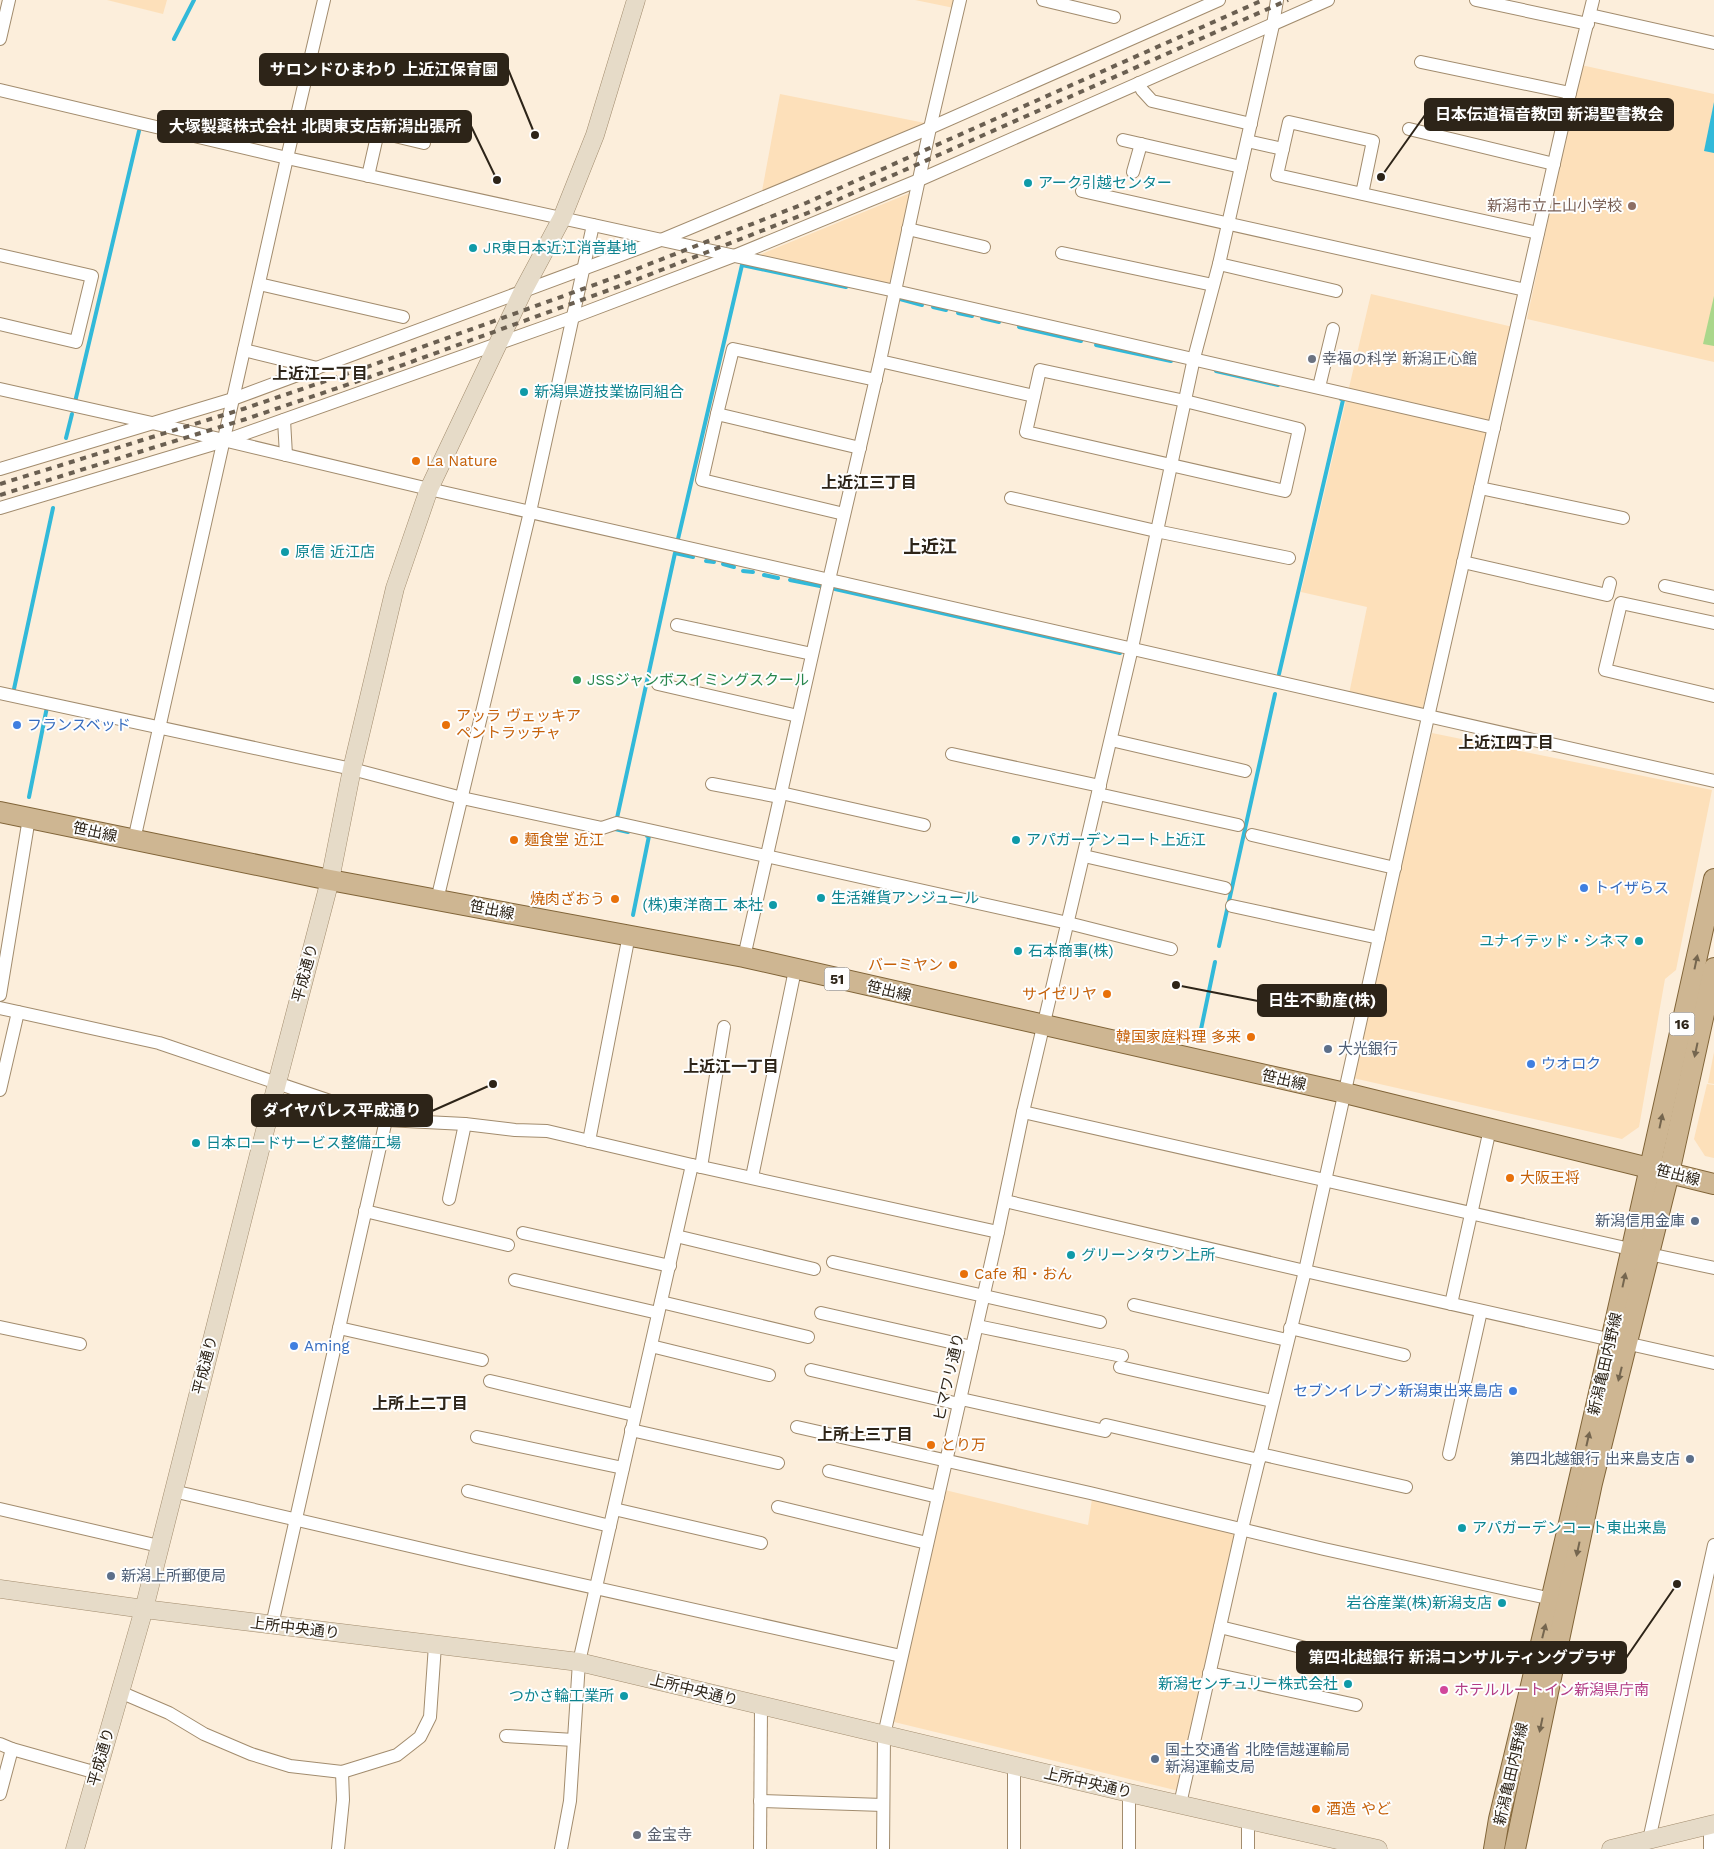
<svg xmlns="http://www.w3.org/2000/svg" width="1714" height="1849" viewBox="0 0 1714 1849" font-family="'Work Sans','Noto Sans JP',sans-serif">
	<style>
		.built { fill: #fde0ba }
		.green { fill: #aad78b }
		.water { fill: #32b9d9 }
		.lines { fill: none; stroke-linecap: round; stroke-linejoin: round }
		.stream { stroke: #32b9d9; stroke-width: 4 }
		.street-casing { stroke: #a28c6e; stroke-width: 14 }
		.secondary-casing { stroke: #a28c6e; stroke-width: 19 }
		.primary-casing { stroke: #806438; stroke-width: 22 }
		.street { stroke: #fff; stroke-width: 12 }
		.secondary { stroke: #e6dbc8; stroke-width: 18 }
		.primary { stroke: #ceb692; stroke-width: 20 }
		.rail { stroke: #6a5f51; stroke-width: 4; stroke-dasharray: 6 6; stroke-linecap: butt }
		.oneway { fill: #75664f }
		.culture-dot { fill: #0f9aa8; stroke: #fefefe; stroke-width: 2 }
		.education-dot { fill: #8d6e63; stroke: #fefefe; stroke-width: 2 }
		.worship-dot { fill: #6b7280; stroke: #fefefe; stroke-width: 2 }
		.food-dot { fill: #e8710a; stroke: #fefefe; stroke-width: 2 }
		.leisure-dot { fill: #2e9e5b; stroke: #fefefe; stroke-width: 2 }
		.shop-dot { fill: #3f7fe0; stroke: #fefefe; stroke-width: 2 }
		.service-dot { fill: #5c6f8a; stroke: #fefefe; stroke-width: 2 }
		.hotel-dot { fill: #d1479c; stroke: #fefefe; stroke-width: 2 }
		.labels { text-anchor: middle; stroke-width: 4; stroke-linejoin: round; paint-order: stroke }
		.shield { fill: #fefefe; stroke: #6c655d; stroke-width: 1 }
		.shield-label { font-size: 14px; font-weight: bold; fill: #2d2418 }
		.culture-label { font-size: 15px; fill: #0d838f; stroke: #fefefe; text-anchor: start }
		.education-label { font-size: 15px; fill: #785e54; stroke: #fefefe; text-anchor: end }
		.worship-label { font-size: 15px; fill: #5b616d; stroke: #fefefe; text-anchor: start }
		.food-label { font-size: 15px; fill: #c56008; stroke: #fefefe; text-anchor: start }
		.leisure-label { font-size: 15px; fill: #27864d; stroke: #fefefe; text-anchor: start }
		.shop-label { font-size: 15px; fill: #366cbe; stroke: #fefefe; text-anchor: start }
		.street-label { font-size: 15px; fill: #2d2418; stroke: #fefefe }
		.service-label { font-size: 15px; fill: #4e5e75; stroke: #fefefe; text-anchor: start }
		.hotel-label { font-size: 15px; fill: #b23c85; stroke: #fefefe; text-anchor: start }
		.neighbourhood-label { font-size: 16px; font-weight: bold; fill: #2d2418; stroke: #fefefe }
		.quarter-label { font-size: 18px; font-weight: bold; fill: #2d2418; stroke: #fefefe }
		.leader { fill: none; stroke: #2d2418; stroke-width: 2 }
		.callout-dot { fill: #2d2418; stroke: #fefefe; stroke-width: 2 }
		.callout { fill: #2d2418; stroke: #2d2418; stroke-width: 2 }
		.callout-label { font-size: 16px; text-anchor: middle; font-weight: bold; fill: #fff }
	</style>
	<rect width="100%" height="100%" fill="#fceedb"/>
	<!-- built -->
	<g class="built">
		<path d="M 107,0 L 167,0 L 163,14 Z"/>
		<path d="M 915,0 L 956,0 L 954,8 Z"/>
		<path d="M 1581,65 L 1714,94 L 1714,362 L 1527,319 Z"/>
		<path d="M 780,94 L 925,123 L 762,191 Z"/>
		<path d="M 910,193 L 889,286 L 754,257 Z"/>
		<path d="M 1371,294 L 1513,327 L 1422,711 L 1349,694 L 1367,607 L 1301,592 Z"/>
		<path d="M 1432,733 L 1712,790 L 1676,970 L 1665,979 L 1639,1127 L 1622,1139 L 1353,1078 Z"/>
		<path d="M 1714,1052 L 1714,1084 L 1708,1083 Z"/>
		<path d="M 1707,1084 L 1714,1085 L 1714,1158 L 1705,1156 L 1694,1139 Z"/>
		<path d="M 945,1490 L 1088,1525 L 1092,1499 L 1236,1532 L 1179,1791 L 894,1722 Z"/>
	</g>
	<!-- green -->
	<path class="green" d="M 1714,296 L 1714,346 L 1703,344 Z"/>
	<!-- water -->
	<path class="water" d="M 1714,102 L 1714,153 L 1704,151 Z"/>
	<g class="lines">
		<!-- stream -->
		<g class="stream">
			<path d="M 174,39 L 194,0"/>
			<path d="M 900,299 L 922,305"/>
			<path d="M 933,307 L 946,310"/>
			<path d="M 958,313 L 972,316"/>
			<path d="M 982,318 L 999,322"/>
			<path d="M 1019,327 L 1081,341"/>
			<path d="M 1096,345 L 1171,361"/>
			<path d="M 1216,371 L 1278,385"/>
			<path d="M 75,402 L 139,131"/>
			<path d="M 66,438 L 72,414"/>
			<path d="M 678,539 L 742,265 L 846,287"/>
			<path d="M 706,561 L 714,562"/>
			<path d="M 723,564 L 734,567"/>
			<path d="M 743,571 L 753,572"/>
			<path d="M 764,575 L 778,578"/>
			<path d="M 790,580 L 820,586"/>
			<path d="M 835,589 L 1120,653"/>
			<path d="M 1279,674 L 1343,400 L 1341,399"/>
			<path d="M 14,689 L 53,508"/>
			<path d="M 29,797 L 47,707"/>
			<path d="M 617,818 L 675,553 L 693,557"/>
			<path d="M 615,829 L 628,832"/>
			<path d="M 633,915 L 649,836 L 647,836"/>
			<path d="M 1219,946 L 1275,694"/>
			<path d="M 1199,1039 L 1215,962"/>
		</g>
		<!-- street casing -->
		<g class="street-casing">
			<g id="street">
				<path d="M 960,0 L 930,128 L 880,361 L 1034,396"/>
				<path d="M 1043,0 L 1114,17"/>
				<path d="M 1476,0 L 1588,24"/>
				<path d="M 1590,15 L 1714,43"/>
				<path d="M 0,39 L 9,0"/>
				<path d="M 1421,62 L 1570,93"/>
				<path d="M 1139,83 L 1142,90 L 1152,101 L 1251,124"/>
				<path d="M 0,90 L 287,158 L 895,291 L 1494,428"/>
				<path d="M 1409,129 L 1554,164"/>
				<path d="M 1123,140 L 1241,167"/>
				<path d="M 1247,141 L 1283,149"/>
				<path d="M 1133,172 L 1141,144"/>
				<path d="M 368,176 L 378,132 L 424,143"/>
				<path d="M 1082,191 L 1525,290"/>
				<path d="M 1362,194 L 1373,141 L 1289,122 L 1277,175 L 1538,233"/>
				<path d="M 908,229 L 984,247"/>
				<path d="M 1062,253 L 1213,285"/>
				<path d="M 0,255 L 92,276 L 76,342 L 0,324"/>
				<path d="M 1219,264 L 1336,291"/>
				<path d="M 259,284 L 403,317"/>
				<path d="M 244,350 L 317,368"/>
				<path d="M 1040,370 L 1185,401 L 1299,429 L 1285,491 L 1026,432 Z"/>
				<path d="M 1319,387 L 1333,329"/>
				<path d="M 0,389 L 152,423 L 429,489 L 1714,781"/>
				<path d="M 717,414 L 733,349 L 876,380"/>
				<path d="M 284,420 L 286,455"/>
				<path d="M 0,469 L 233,399 L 661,240 L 925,130 L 1219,0"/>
				<path d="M 1480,488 L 1623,518"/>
				<path d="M 1011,498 L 1156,531 L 1289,558"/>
				<path d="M 0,508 L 224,441 L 573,317 L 734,256 L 919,180 L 1328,0"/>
				<path d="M 844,514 L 702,480 L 717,414 L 860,448"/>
				<path d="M 1463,562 L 1607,595 L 1610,583"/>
				<path d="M 1665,586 L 1714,597"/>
				<path d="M 1714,623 L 1621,603 L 1605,670 L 1714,696"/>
				<path d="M 677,625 L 812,654"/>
				<path d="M 658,684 L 798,716"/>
				<path d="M 0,693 L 352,769 L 462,798 L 602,828 L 617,823 L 1068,923 L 1171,949"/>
				<path d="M 1111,740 L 1245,771"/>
				<path d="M 952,754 L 1100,786"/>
				<path d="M 712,784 L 780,797"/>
				<path d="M 781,793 L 924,825"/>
				<path d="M 1098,794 L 1238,825"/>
				<path d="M 1252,835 L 1395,868"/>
				<path d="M 134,840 L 287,158 L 324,0"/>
				<path d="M 1084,856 L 1225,888"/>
				<path d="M 437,900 L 530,512 L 593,225"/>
				<path d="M 1232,906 L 1379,938"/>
				<path d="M 744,957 L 829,580 L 880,361"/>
				<path d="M 0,995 L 29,818"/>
				<path d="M 0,1008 L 159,1043 L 386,1120 L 465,1124 L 515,1130 L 547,1131 L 692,1165 L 998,1232"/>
				<path d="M 0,1090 L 18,1012"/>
				<path d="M 1023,1112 L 1630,1249"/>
				<path d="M 589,1141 L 629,935"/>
				<path d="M 701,1167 L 724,1027"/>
				<path d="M 752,1177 L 795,970"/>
				<path d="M 449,1199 L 465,1124"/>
				<path d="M 1005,1201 L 1305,1271 L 1714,1363"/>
				<path d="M 365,1211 L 508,1245"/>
				<path d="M 523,1233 L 670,1266"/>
				<path d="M 676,1236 L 814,1269"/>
				<path d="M 1649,1254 L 1714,1268"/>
				<path d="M 833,1262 L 1100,1322"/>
				<path d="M 515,1280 L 658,1313"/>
				<path d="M 661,1302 L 808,1337"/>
				<path d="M 1451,1304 L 1490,1129"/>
				<path d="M 1134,1305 L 1287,1340"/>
				<path d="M 821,1313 L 972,1347"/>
				<path d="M 977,1326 L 1122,1356"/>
				<path d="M 0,1327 L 80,1344"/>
				<path d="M 339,1328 L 482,1360"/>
				<path d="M 1290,1328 L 1404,1355"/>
				<path d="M 651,1346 L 769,1375"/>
				<path d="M 1120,1367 L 1272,1401"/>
				<path d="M 811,1370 L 959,1404"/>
				<path d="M 490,1381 L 634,1415"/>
				<path d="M 961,1399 L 1105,1431"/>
				<path d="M 1106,1425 L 1259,1460"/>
				<path d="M 797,1427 L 1090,1493 L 1324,1549 L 1552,1599"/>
				<path d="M 631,1430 L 778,1463"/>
				<path d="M 477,1437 L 623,1468"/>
				<path d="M 1260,1454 L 1406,1487"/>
				<path d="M 1449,1454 L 1481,1311"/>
				<path d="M 829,1471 L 938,1497"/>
				<path d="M 173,1491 L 470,1560 L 901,1656"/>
				<path d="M 468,1491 L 610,1526"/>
				<path d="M 778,1507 L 927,1543"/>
				<path d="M 0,1509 L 159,1546"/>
				<path d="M 614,1509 L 761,1543"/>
				<path d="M 272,1625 L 386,1120"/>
				<path d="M 1220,1627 L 1334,1655"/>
				<path d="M 1209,1673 L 1356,1705"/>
				<path d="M 120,1692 L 169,1713 L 204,1734 L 251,1754 L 290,1766 L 342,1772 L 397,1755 L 420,1737 L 430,1717 L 435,1645"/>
				<path d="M 506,1736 L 574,1740"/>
				<path d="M 0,1744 L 12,1749 L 97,1773"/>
				<path d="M 1129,1793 L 1129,1849"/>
				<path d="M 0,1794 L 12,1749"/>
				<path d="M 760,1801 L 883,1805"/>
				<path d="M 1180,1804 L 1242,1529 L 1305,1271 L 1428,717 L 1570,93 L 1593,0"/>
				<path d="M 1649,1840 L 1714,1545"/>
				<path d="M 338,1849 L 343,1800 L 342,1772"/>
				<path d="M 561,1849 L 570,1801 L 579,1662 L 692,1165"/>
				<path d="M 760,1849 L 761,1706"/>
				<path d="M 883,1849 L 884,1735 L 998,1232 L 1023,1112 L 1132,648 L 1194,358 L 1219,264 L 1273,25 L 1277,0"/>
				<path d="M 1014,1849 L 1014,1765"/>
				<path d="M 1248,1849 L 1248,1819"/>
				<path d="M 1710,1849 L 1710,1825"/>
			</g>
		</g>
		<!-- secondary casing -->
		<g class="secondary-casing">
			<g id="secondary">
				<path d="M 0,1589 L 144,1609 L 579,1662 L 1129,1793 L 1378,1849"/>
				<path d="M 75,1849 L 144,1609 L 277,1083 L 330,880 L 352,769 L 395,588 L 429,489 L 523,291 L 562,218 L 595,135 L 636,0"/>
				<path d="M 1611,1849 L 1714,1824"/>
			</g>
		</g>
		<!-- primary casing -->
		<g class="primary-casing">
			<g id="primary">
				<path d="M 0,812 L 330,880 L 744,957 L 1345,1093 L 1714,1184"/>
				<path d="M 1494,1849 L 1499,1819 C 1575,1506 1645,1193 1714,879"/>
				<path d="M 1515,1849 L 1592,1483 L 1669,1173 L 1714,968"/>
			</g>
		</g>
		<!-- street -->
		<use href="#street" class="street"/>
		<!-- secondary -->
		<use href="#secondary" class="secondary"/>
		<!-- primary -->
		<use href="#primary" class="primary"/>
		<!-- rail -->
		<g class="rail">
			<path d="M 0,484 L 243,409 L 364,368 L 616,277 L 806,203 L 1263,0"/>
			<path d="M 0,495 L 246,419 L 367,378 L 620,286 L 810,212 L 1288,0"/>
		</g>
	</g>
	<!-- one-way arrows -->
	<defs><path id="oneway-solid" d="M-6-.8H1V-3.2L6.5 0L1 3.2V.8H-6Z" transform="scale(1.25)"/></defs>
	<g class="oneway">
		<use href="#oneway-solid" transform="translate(1696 962) rotate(-78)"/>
		<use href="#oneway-solid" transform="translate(1696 1050) rotate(102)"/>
		<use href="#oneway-solid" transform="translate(1661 1121) rotate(-78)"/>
		<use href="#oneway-solid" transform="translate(1624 1280) rotate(-78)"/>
		<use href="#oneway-solid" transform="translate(1620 1374) rotate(104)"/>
		<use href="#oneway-solid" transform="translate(1588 1439) rotate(-77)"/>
		<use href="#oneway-solid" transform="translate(1578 1549) rotate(102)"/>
		<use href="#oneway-solid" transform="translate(1544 1631) rotate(-76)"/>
		<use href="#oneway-solid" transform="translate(1541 1725) rotate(102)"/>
	</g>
	<!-- markers -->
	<g class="culture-dot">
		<circle cx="1028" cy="183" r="5"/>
		<circle cx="473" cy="248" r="5"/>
		<circle cx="524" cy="392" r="5"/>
		<circle cx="285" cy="552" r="5"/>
		<circle cx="1016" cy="840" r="5"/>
		<circle cx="821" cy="898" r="5"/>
		<circle cx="773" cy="905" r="5"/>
		<circle cx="1639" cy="941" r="5"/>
		<circle cx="1018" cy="951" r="5"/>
		<circle cx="196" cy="1143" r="5"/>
		<circle cx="1071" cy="1255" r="5"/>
		<circle cx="1462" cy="1528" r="5"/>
		<circle cx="1502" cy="1603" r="5"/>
		<circle cx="1348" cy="1684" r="5"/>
		<circle cx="624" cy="1696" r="5"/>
	</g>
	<circle class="education-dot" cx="1632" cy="206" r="5"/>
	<g class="worship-dot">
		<circle cx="1312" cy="359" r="5"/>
		<circle cx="637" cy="1835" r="5"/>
	</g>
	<g class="food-dot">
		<circle cx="416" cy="461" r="5"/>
		<circle cx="446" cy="725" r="5"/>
		<circle cx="514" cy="840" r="5"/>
		<circle cx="615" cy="899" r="5"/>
		<circle cx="953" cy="965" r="5"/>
		<circle cx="1107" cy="994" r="5"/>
		<circle cx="1251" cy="1037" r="5"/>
		<circle cx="1510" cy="1178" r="5"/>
		<circle cx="964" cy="1274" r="5"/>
		<circle cx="931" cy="1445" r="5"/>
		<circle cx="1316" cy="1809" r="5"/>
	</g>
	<circle class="leisure-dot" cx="577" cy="680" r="5"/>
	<g class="shop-dot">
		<circle cx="17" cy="725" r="5"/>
		<circle cx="1584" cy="888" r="5"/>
		<circle cx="1531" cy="1064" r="5"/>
		<circle cx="294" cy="1346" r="5"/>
		<circle cx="1513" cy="1391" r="5"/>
	</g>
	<g class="service-dot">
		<circle cx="1328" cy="1049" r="5"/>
		<circle cx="1695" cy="1221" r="5"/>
		<circle cx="1690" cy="1459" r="5"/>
		<circle cx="111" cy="1576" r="5"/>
		<circle cx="1155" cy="1759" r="5"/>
	</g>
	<circle class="hotel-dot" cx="1444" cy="1690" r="5"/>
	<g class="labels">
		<!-- shield labels -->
		<g class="shield">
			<rect x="824.5" y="967.5" width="25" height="23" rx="4"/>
			<rect x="1669.5" y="1012.5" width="25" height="23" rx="4"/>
		</g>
		<g class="shield-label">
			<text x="837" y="984">51</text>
			<text x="1682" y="1029">16</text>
		</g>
		<!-- culture labels -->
		<g class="culture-label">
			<text x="1038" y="188">アーク引越センター</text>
			<text x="483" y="253">JR東日本近江消音基地</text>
			<text x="534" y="397">新潟県遊技業協同組合</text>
			<text x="295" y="557">原信 近江店</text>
			<text x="1026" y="845">アパガーデンコート上近江</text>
			<text x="831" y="903">生活雑貨アンジュール</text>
			<text x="763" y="910" text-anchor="end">(株)東洋商工 本社</text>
			<text x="1629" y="946" text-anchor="end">ユナイテッド・シネマ</text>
			<text x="1028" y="956">石本商事(株)</text>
			<text x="206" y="1148">日本ロードサービス整備工場</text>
			<text x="1081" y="1260">グリーンタウン上所</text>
			<text x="1472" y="1533">アパガーデンコート東出来島</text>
			<text x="1492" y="1608" text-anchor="end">岩谷産業(株)新潟支店</text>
			<text x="1338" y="1689" text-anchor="end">新潟センチュリー株式会社</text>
			<text x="614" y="1701" text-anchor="end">つかさ輪工業所</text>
		</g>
		<!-- education labels -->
		<g class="education-label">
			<text x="1622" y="211">新潟市立上山小学校</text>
		</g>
		<!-- worship labels -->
		<g class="worship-label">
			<text x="1322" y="364">幸福の科学 新潟正心館</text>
			<text x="647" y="1840">金宝寺</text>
		</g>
		<!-- food labels -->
		<g class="food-label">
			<text x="426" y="466">La Nature</text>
			<text x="456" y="721">アッラ ヴェッキア<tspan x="456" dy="17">ペントラッチャ</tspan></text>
			<text x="524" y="845">麺食堂 近江</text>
			<text x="605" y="904" text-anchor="end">焼肉ざおう</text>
			<text x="943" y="970" text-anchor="end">バーミヤン</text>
			<text x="1097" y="999" text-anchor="end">サイゼリヤ</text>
			<text x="1241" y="1042" text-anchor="end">韓国家庭料理 多来</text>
			<text x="1520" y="1183">大阪王将</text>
			<text x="974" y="1279">Cafe 和・おん</text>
			<text x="941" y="1450">とり万</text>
			<text x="1326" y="1814">酒造 やど</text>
		</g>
		<!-- leisure labels -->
		<g class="leisure-label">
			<text x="587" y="685">JSSジャンボスイミングスクール</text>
		</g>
		<!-- shop labels -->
		<g class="shop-label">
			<text x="27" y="730">フランスベッド</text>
			<text x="1594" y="893">トイザらス</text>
			<text x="1541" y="1069">ウオロク</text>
			<text x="304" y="1351">Aming</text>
			<text x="1503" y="1396" text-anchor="end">セブンイレブン新潟東出来島店</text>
		</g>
		<!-- street labels -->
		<g class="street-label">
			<text transform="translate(95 832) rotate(12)" y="5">笹出線</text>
			<text transform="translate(492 910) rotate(11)" y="5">笹出線</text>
			<text transform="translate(305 973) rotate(-75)" y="5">平成通り</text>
			<text transform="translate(889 991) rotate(13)" y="5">笹出線</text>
			<text transform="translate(1284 1080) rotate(13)" y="5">笹出線</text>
			<text transform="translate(1678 1175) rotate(14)" y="5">笹出線</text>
			<text transform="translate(1605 1364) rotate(-77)" y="5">新潟亀田内野線</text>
			<text transform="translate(205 1365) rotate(-76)" y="5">平成通り</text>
			<text transform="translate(949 1377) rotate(-77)" y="5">ヒマワリ通り</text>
			<text transform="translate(295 1628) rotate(7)" y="5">上所中央通り</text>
			<text transform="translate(694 1690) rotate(14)" y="5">上所中央通り</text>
			<text transform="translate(101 1757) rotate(-74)" y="5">平成通り</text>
			<text transform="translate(1511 1774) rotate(-77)" y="5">新潟亀田内野線</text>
			<text transform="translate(1088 1783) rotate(13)" y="5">上所中央通り</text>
		</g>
		<!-- service labels -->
		<g class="service-label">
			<text x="1338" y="1054">大光銀行</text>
			<text x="1685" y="1226" text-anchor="end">新潟信用金庫</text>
			<text x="1680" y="1464" text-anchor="end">第四北越銀行 出来島支店</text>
			<text x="121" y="1581">新潟上所郵便局</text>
			<text x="1165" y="1755">国土交通省 北陸信越運輸局<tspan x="1165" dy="17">新潟運輸支局</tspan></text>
		</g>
		<!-- hotel labels -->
		<g class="hotel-label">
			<text x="1454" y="1695">ホテルルートイン新潟県庁南</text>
		</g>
		<!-- neighbourhood labels -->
		<g class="neighbourhood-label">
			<text x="320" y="379">上近江二丁目</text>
			<text x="869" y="488">上近江三丁目</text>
			<text x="1506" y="748">上近江四丁目</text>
			<text x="731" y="1072">上近江一丁目</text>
			<text x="420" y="1409">上所上二丁目</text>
			<text x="865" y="1440">上所上三丁目</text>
		</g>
		<!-- quarter labels -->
		<g class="quarter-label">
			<text x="930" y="553">上近江</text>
		</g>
	</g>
	<!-- callouts -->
	<path class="leader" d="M535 135L508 69M1381 177L1425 115M497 180L471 126M1176 985L1258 1001M493 1084L432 1111M1677 1584L1626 1658"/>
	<g class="callout-dot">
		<circle cx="535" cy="135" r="5"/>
		<circle cx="1381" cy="177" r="5"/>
		<circle cx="497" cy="180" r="5"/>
		<circle cx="1176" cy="985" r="5"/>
		<circle cx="493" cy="1084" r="5"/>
		<circle cx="1677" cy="1584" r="5"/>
	</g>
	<g class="callout">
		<rect x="260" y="54" width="248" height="31" rx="5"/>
		<rect x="1425" y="99" width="248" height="31" rx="5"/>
		<rect x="158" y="111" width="313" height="31" rx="5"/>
		<rect x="1258" y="985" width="128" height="31" rx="5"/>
		<rect x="252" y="1095" width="180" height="31" rx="5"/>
		<rect x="1297" y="1642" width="329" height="31" rx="5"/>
	</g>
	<g class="callout-label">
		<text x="384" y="75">サロンドひまわり 上近江保育園</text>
		<text x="1549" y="120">日本伝道福音教団 新潟聖書教会</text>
		<text x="315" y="132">大塚製薬株式会社 北関東支店新潟出張所</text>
		<text x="1322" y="1006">日生不動産(株)</text>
		<text x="342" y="1116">ダイヤパレス平成通り</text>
		<text x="1462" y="1663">第四北越銀行 新潟コンサルティングプラザ</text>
	</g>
</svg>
